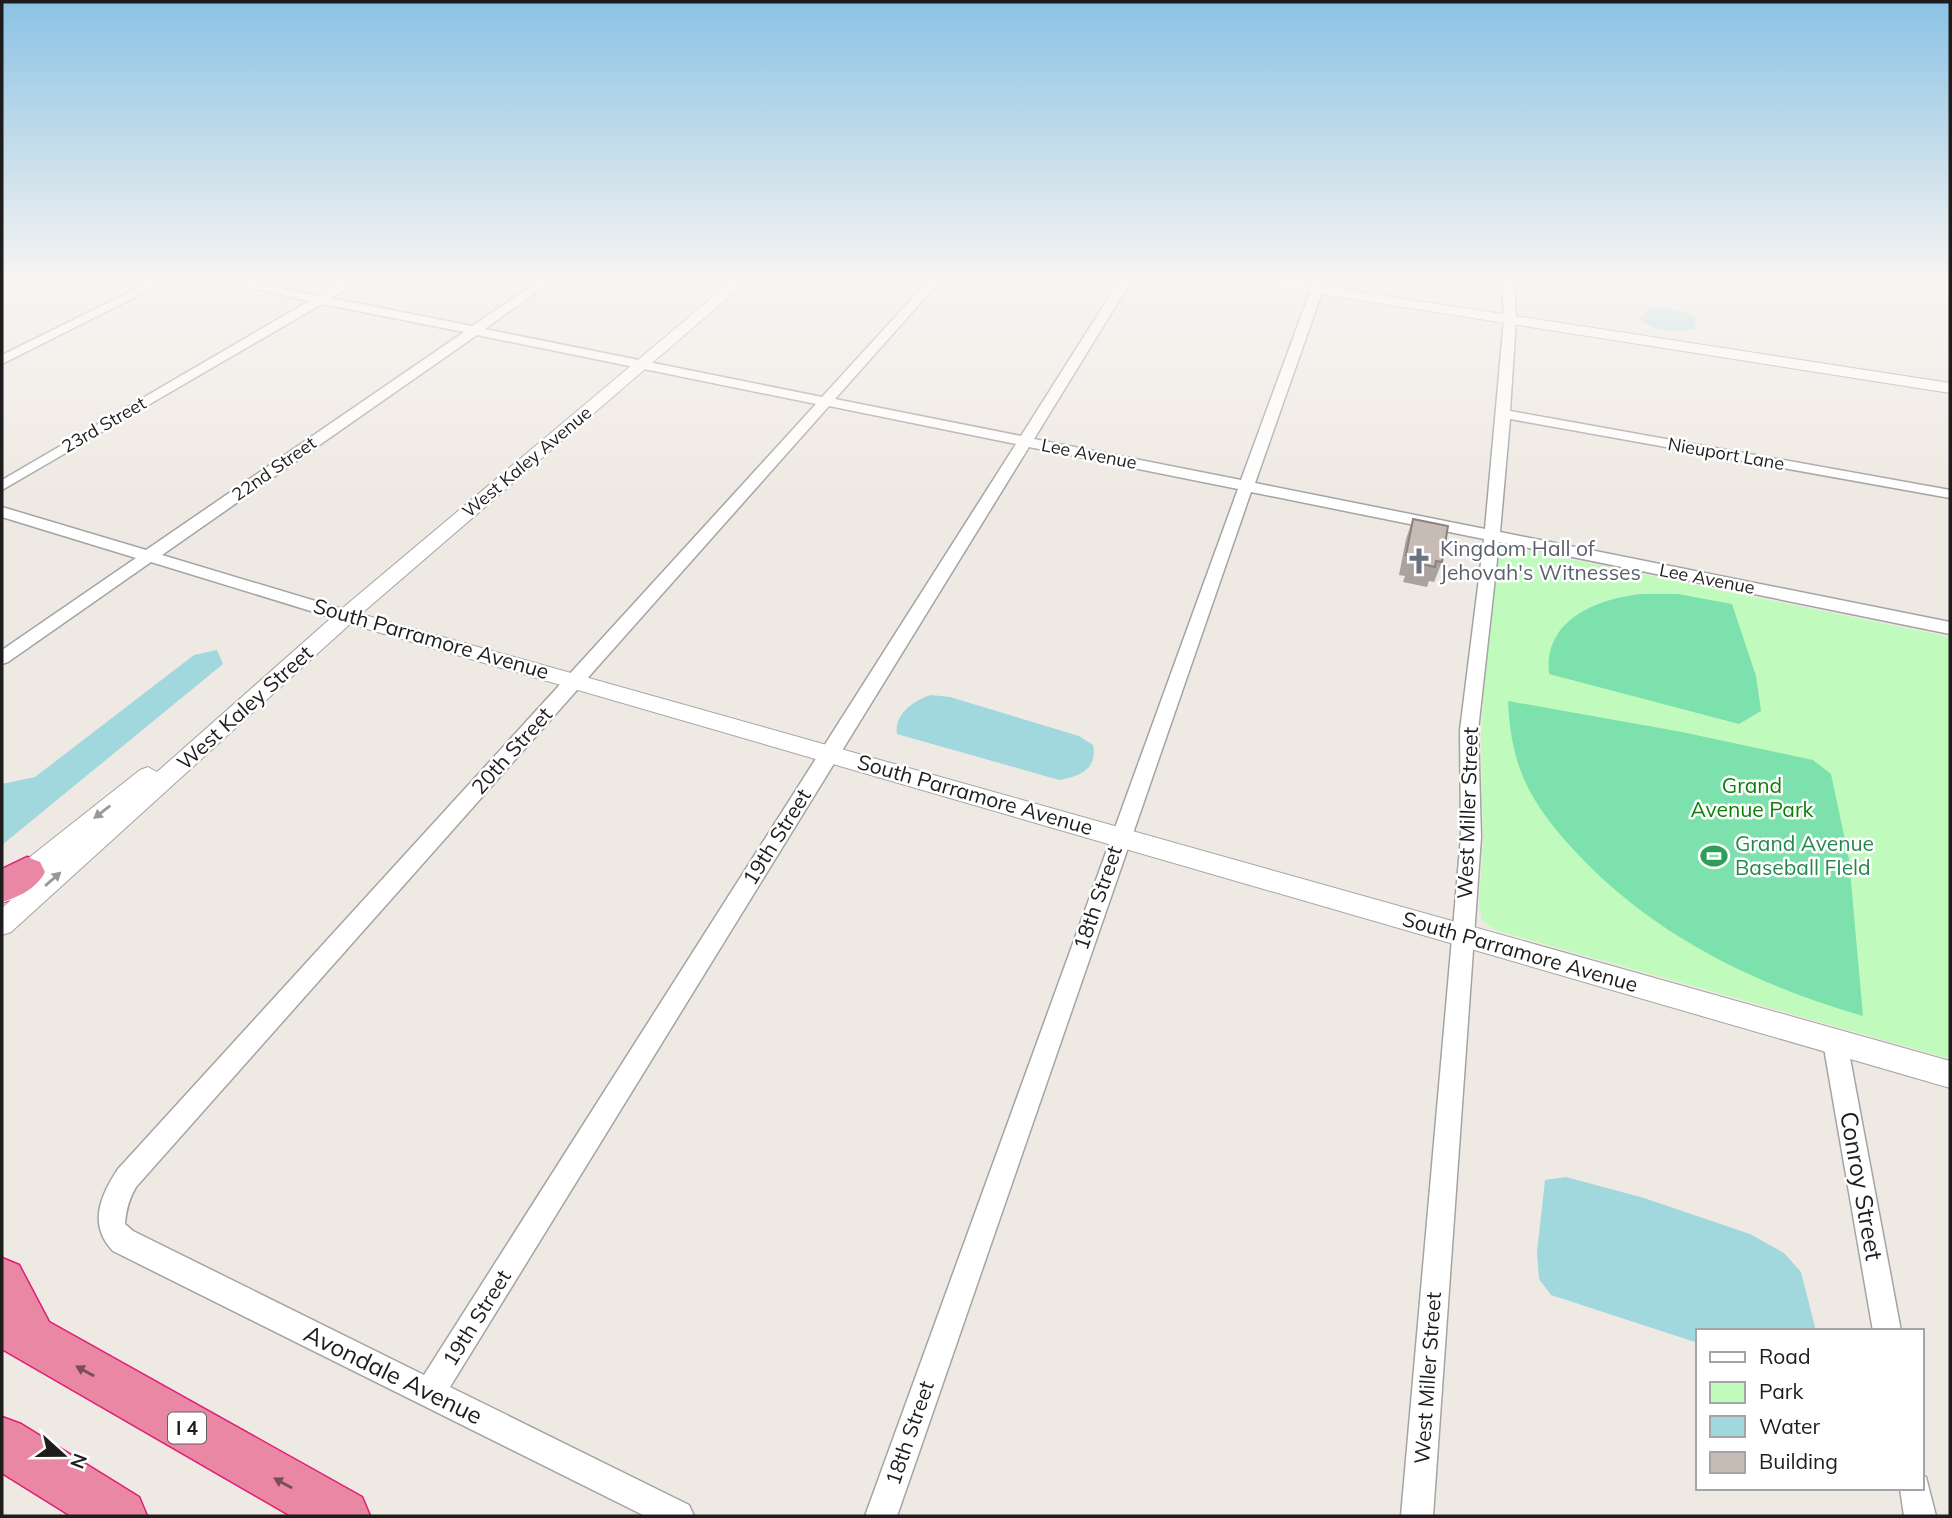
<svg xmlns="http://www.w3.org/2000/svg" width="1952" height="1518" viewBox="0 0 1952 1518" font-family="Mulish,sans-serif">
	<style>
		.park { fill: #c0fbbd }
		.pitch { fill: #7de1ae }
		.water { fill: #a1d8de }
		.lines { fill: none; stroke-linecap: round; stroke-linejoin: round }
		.minor-casing { stroke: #a4a4a4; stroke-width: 3 }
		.tertiary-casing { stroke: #a4a4a4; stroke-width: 2 }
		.motorway-casing { stroke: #df1d78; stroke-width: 3 }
		.minor { fill: #fff; fill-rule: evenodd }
		.tertiary { fill: #fff; fill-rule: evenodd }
		.motorway { fill: #ea87a5; fill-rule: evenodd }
		.wall { fill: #aba19d }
		.building { fill: #c7bbb6; stroke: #8b837f; stroke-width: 2 }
		.oneway { fill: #999 }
		.oneway2 { fill: #794d5a }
		.labels { text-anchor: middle; stroke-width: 5; stroke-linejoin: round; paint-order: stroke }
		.far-street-label { font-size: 18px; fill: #1d1d1d; stroke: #fff }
		.shield { fill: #fff; stroke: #616161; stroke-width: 2 }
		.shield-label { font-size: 19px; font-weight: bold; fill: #1d1d1d }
		.worship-label { font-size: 21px; fill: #5b616d; stroke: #fff; text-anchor: start }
		.street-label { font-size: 21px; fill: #1d1d1d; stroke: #fff }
		.park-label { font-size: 21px; fill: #0c7f07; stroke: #fff }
		.leisure-label { font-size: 21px; fill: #27864d; stroke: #fff; text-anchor: start }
		.near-street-label { font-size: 24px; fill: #1d1d1d; stroke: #fff }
	</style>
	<rect width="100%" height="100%" fill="#efe9e3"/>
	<!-- park -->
	<path class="park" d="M 1499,548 L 1525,550 L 1950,637 L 1950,1059 L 1495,930 L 1482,920 L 1479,904 L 1483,844 L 1481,734 L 1493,552 Z"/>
	<!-- pitch -->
	<g class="pitch">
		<path d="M 1641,594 L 1678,594 L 1732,604 L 1756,676 L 1761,711 L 1739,724 L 1549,674 C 1543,620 1596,599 1641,594 Z"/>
		<path d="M 1508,701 L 1682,732 L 1813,760 L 1831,774 L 1849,859 L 1863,1016 C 1753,984 1650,934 1572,848 C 1551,825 1530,798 1520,769 C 1512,747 1509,724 1508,701 Z"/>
	</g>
	<!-- water -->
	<g class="water">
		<path d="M 1662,307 L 1690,313 L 1696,318 L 1695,329 C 1678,332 1650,332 1639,318 L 1651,309 Z"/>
		<path d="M 217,650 L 223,664 L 2,845 L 2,784 L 35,777 L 194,655 Z"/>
		<path d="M 931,695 L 950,697 L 1079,736 L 1093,745 C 1098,769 1079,777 1059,780 L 897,734 C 894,714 914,700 931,695 Z"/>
		<path d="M 1566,1177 L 1644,1198 L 1750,1234 L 1784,1253 L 1801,1272 L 1816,1331 L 1698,1331 L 1698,1343 L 1551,1295 L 1539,1279 L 1537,1252 L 1545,1180 Z"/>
	</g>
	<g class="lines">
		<!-- minor casing -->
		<g class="minor-casing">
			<g id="minor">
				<path d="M 152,281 L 167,281 L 2,364 L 2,355 Z"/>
				<path d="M 222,281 L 244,281 L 319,296 L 344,281 L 358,281 L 331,298 L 472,326 L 539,281 L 552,281 L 485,329 L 822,397 L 928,281 L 940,281 L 835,399 L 1021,436 L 1119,281 L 1131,281 L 1034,439 L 1241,480 L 1314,281 L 1326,281 L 1255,483 L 1485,529 L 1504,319 L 1502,281 L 1514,281 L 1516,319 L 1510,411 L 1950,490 L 1950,498 L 1510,419 L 1500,532 L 1950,622 L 1950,634 L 1499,542 L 1478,730 L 1481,837 L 1433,1516 L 1401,1516 L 1461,837 L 1460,730 L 1484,539 L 1251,492 L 897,1516 L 865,1516 L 1238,489 L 1029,447 L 450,1387 L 689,1505 L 694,1516 L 645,1516 L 113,1251 C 88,1225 100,1196 118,1169 L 816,404 L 477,335 L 162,555 L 352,612 L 354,616 L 352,620 L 340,620 L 151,562 L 8,662 L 2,664 L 2,650 L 136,558 L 2,517 L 2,507 L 146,550 L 464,332 L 322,304 L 2,490 L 2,480 L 309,301 ZM 829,406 L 1016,444 L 424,1375 L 133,1231 L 125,1224 C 126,1210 129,1199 136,1187 Z"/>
				<path d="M 1835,1031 L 1843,1034 L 1847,1042 L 1901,1331 L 1873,1331 L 1823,1042 L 1827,1034 Z"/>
				<path d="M 1922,1475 L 1926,1477 L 1936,1516 L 1904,1516 L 1900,1488 L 1922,1488 Z"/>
			</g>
		</g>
		<!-- tertiary casing -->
		<g class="tertiary-casing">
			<g id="tertiary">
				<path d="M 732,281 L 747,281 L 361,614 L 1950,1061 L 1950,1088 L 350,624 L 11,932 L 2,935 L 2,908 L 11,900 L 2,903 L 2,879 L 140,770 L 148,767 L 157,772 L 339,611 Z"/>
				<path d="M 1256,281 L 1288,281 L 1950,383 L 1950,393 L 1263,285 Z"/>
			</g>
		</g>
		<!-- motorway casing -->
		<g class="motorway-casing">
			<g id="motorway">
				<path d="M 27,857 L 40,862 L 45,872 C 37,888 19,897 2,902 L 2,869 Z"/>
				<path d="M 2,1258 L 19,1265 L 49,1322 L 362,1497 L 370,1516 L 291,1516 L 2,1349 Z"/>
				<path d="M 2,1417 L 21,1424 L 139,1497 L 147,1516 L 71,1516 L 2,1473 Z"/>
			</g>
		</g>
		<!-- minor -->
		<use href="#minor" class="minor"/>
		<!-- tertiary -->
		<use href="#tertiary" class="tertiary"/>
		<!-- motorway -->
		<use href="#motorway" class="motorway"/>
	</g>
	<!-- wall -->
	<path class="wall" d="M 1413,519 L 1442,562 L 1434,582 L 1429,581 L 1427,587 L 1403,582 L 1405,576 L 1399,575 L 1406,539 Z"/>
	<!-- building -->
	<path class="building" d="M 1413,519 L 1448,526 L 1442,562 L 1436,561 L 1435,567 L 1411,562 L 1412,556 L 1406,555 Z"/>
	<!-- one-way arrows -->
	<defs><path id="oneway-solid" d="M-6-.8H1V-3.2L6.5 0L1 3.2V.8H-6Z" transform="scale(1.75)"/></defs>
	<g class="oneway">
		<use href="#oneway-solid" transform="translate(102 812) rotate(142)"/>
		<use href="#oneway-solid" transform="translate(53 879) rotate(-41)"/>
	</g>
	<g class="oneway2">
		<use href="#oneway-solid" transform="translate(85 1371) rotate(-151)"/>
		<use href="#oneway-solid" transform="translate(283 1483) rotate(-151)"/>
	</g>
	<!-- sky -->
	<linearGradient id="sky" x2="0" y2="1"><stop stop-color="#8bc2e4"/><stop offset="0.57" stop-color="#f8f5f2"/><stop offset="1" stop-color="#f8f5f2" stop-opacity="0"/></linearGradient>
	<rect width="1952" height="493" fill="url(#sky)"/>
	<!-- icons -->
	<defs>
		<g id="church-bare" transform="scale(2.1)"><path d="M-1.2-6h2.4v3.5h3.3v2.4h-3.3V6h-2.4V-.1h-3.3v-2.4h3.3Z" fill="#6b7280" stroke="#fff" stroke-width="2.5" paint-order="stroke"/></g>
		<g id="stadium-bare" transform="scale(2.1)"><path d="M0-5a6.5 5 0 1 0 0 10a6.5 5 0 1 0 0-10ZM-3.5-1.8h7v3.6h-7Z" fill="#2e9e5b" stroke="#fff" stroke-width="2.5" paint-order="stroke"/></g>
	</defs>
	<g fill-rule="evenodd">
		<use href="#church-bare" x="1419" y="561"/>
		<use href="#stadium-bare" x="1714" y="856"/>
	</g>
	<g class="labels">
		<!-- far-street labels -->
		<g class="far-street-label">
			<text transform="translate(104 425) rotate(-30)" y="6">23rd Street</text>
			<text transform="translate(1089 454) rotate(11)" y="6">Lee Avenue</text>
			<text transform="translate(1726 454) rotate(10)" y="6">Nieuport Lane</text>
			<text transform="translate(527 462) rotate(-40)" y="6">West Kaley Avenue</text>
			<text transform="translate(274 469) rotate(-35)" y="6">22nd Street</text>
			<text transform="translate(1707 579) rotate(11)" y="6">Lee Avenue</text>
		</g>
		<!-- shield labels -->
		<rect class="shield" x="168" y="1412.5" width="38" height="31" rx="5"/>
		<g class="shield-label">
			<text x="187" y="1435">I 4</text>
		</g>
		<!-- worship labels -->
		<g class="worship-label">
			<text x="1440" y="556">Kingdom Hall of<tspan x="1440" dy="24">Jehovah's Witnesses</tspan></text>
		</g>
		<!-- street labels -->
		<g class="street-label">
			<text transform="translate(431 639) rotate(16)" y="7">South Parramore Avenue</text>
			<text transform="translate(245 708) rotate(-42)" y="7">West Kaley Street</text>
			<text transform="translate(512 751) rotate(-48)" y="7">20th Street</text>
			<text transform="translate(975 795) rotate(16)" y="7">South Parramore Avenue</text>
			<text transform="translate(1468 813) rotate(-88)" y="7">West Miller Street</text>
			<text transform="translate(777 837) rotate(-58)" y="7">19th Street</text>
			<text transform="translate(1098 898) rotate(-71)" y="7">18th Street</text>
			<text transform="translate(1520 952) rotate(16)" y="7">South Parramore Avenue</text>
			<text transform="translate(477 1318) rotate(-58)" y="7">19th Street</text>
			<text transform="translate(1428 1378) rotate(-86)" y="7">West Miller Street</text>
			<text transform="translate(910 1433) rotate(-71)" y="7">18th Street</text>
		</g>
		<!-- park labels -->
		<g class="park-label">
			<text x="1752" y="793">Grand<tspan x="1752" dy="24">Avenue Park</tspan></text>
		</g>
		<!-- leisure labels -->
		<g class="leisure-label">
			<text x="1735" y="851">Grand Avenue<tspan x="1735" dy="24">Baseball FIeld</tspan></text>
		</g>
		<!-- near-street labels -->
		<g class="near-street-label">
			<text transform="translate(1861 1186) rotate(80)" y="8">Conroy Street</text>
			<text transform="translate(393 1375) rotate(26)" y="8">Avondale Avenue</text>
		</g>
	</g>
	<!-- border -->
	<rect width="1952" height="1518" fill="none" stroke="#1d1d1d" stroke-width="7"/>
	<!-- legend -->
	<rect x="1696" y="1329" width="228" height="161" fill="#ffffff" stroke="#a5a5a5" stroke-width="2"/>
	<rect x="1710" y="1352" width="35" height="10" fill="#ffffff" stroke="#a5a5a5" stroke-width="2"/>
	<text x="1759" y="1364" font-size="21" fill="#1d1d1d">Road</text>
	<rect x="1710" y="1382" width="35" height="21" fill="#c0fbbd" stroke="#a5a5a5" stroke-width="2"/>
	<text x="1759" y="1399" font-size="21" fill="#1d1d1d">Park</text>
	<rect x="1710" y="1416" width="35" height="21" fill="#a1d8de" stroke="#a5a5a5" stroke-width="2"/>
	<text x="1759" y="1434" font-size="21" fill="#1d1d1d">Water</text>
	<rect x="1710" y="1452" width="35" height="21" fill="#c7bbb6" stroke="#a5a5a5" stroke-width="2"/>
	<text x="1759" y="1469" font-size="21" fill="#1d1d1d">Building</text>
	<!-- north arrow -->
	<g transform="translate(63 1455) rotate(111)" stroke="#ffffff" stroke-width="5" paint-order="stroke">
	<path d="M0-5L12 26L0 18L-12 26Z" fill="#1d1d1d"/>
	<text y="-10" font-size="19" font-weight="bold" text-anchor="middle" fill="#1d1d1d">N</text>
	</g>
</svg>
